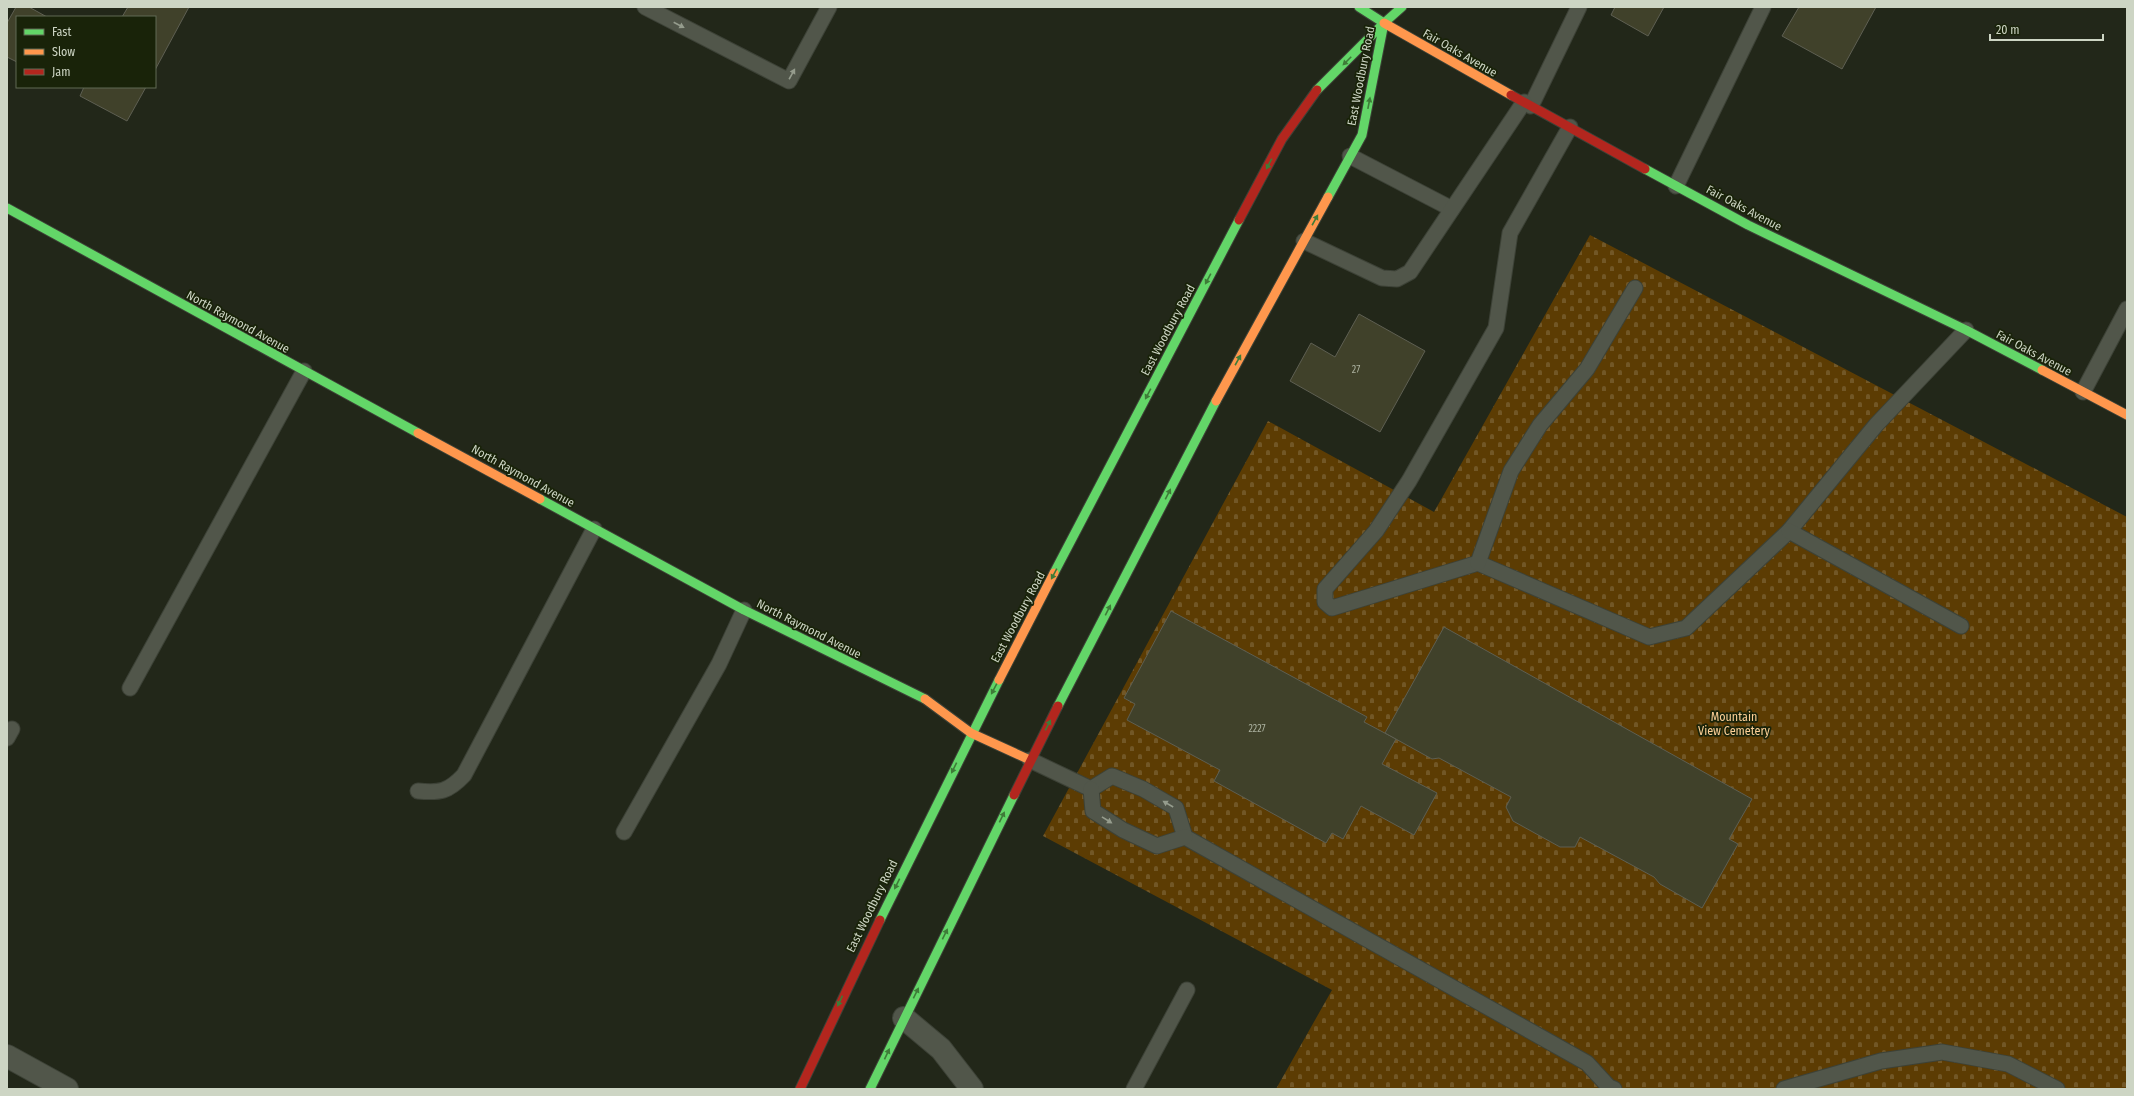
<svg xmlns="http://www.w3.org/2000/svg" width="2134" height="1096" viewBox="0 0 2134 1096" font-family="'Fira Sans Condensed',sans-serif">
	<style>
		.cemetery { fill: url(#cemetery-stones) }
		.building { fill: #40412a; stroke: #5e5f52 }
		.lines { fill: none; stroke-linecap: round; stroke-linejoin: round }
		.lane-casing { stroke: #3d4237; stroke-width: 17 }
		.street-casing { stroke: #3d4237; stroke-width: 24 }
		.fast-casing { stroke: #3d4237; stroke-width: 11 }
		.slow-casing { stroke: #3d4237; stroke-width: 11 }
		.jam-casing { stroke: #3d4237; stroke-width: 11 }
		.lane { stroke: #51564a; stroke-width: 15 }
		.street { stroke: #51564a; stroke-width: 22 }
		.fast { stroke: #63d668; stroke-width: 9 }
		.slow { stroke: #ff974d; stroke-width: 9 }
		.jam { stroke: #b3261e; stroke-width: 9 }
		.oneway { fill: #959c8d }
		.oneway2 { fill: #3e7c38 }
		.labels { text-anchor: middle; stroke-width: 3.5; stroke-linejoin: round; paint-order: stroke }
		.number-label { font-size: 10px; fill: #aab09e }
		.street-label { font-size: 12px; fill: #cdd5c4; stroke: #192309 }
		.park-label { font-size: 12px; fill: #fccf96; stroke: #192309 }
	</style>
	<defs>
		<pattern id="cemetery-stones" width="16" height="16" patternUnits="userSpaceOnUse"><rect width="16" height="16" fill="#5c3c03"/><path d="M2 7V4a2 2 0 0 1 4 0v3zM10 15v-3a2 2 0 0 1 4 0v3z" fill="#725726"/></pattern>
	</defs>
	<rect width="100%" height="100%" fill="#222719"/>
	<!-- cemetery -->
	<path class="cemetery" d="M 1590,235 L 2127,517 L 2127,1089 L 1276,1089 L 1332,990 L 1043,836 L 1268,421 L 1434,512 Z"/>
	<!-- building -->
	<g class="building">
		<path d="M 16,7 L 29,7 L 47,17 L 17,17 L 17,62 L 7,57 L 7,23 Z"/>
		<path d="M 128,7 L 189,7 L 155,70 L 155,17 L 122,17 Z"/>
		<path d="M 1615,7 L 1664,7 L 1648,36 L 1611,15 Z"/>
		<path d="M 1799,7 L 1876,7 L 1842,69 L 1782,36 Z"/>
		<path d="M 84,87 L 146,87 L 127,121 L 80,96 Z"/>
		<path d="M 1359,314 L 1425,351 L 1380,432 L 1290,381 L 1311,343 L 1335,357 Z"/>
		<path d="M 1171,611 L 1367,717 L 1364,722 L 1396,739 L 1382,764 L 1437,793 L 1414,835 L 1361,806 L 1343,839 L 1332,833 L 1326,843 L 1214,781 L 1220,770 L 1127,720 L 1135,704 L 1124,698 Z"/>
		<path d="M 1444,627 L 1752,799 L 1729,839 L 1738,844 L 1702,908 L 1660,884 L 1654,877 L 1580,837 L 1575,847 L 1560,847 L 1513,821 L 1506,807 L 1511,797 L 1439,758 L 1432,759 L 1385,733 Z"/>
	</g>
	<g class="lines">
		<!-- lane casing -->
		<g class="lane-casing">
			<g id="lane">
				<path d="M 645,7 L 789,81 L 829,7"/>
				<path d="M 1531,106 L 1579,7"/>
				<path d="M 1570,127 L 1510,233 L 1496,328 L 1409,481 L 1376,531 L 1325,589 L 1325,602 L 1332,608 L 1478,563 L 1649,637 L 1686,628 L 1789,531 L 1876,425 L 1966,330"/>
				<path d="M 1350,156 L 1452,209"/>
				<path d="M 1676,186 L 1763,7"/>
				<path d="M 1304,241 L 1382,278 L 1397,279 L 1410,272 L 1524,102"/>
				<path d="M 2083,392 L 2127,309"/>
				<path d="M 1789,531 L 1961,626"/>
				<path d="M 1478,563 L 1511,471 L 1540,425 L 1587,369 L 1635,288"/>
				<path d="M 130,688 L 304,371"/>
				<path d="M 7,738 L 12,729"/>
				<path d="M 1030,760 L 1091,789"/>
				<path d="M 1091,789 L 1112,776 L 1143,789 L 1176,808 L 1185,837 L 1587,1063 L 1609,1087 L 1614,1089"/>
				<path d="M 1091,789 L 1093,811 L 1123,830 L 1157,846 L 1185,837"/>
				<path d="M 418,791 C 440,793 448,792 464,775 L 594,529"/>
				<path d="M 624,832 L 719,664 L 744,610"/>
				<path d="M 1134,1089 L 1187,990"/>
				<path d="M 1784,1089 L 1881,1061 L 1942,1052 L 2008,1064 L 2057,1089"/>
			</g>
		</g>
		<!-- street casing -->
		<g class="street-casing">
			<g id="street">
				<path d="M 904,1018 L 941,1049 L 972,1089"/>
				<path d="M 7,1056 L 67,1089"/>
			</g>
		</g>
		<!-- fast casing -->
		<g class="fast-casing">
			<g id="fast">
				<path d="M 1359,7 L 1384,23"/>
				<path d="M 1384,23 L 1402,7"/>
				<path d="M 1317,90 L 1384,23"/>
				<path d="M 1645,169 L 1748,225 L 1966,330 L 2042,370"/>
				<path d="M 1328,197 L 1362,135 L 1384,23"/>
				<path d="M 7,208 L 418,433"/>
				<path d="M 540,499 L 744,610 L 925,699"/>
				<path d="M 1054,573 L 1239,220"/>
				<path d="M 1058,706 L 1216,401"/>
				<path d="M 880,920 L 999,680"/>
				<path d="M 870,1089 L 1014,795"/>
			</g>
		</g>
		<!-- slow casing -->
		<g class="slow-casing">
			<g id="slow">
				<path d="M 1384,23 L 1511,95"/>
				<path d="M 2042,370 L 2127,415"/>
				<path d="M 1216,401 L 1328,197"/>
				<path d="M 418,433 L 540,499"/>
				<path d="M 999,680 L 1054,573"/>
				<path d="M 925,699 L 971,733 L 1030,760"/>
			</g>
		</g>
		<!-- jam casing -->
		<g class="jam-casing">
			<g id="jam">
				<path d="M 1511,95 L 1645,169"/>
				<path d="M 1239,220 L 1282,139 L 1317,90"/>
				<path d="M 1014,795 L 1058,706"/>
				<path d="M 800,1089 L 880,920"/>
			</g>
		</g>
		<!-- lane -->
		<use href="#lane" class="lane"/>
		<!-- street -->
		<use href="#street" class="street"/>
		<!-- fast -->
		<use href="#fast" class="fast"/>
		<!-- slow -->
		<use href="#slow" class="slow"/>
		<!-- jam -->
		<use href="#jam" class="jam"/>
	</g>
	<!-- one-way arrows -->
	<defs><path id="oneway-solid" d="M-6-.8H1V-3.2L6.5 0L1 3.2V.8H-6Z"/></defs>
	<g class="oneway">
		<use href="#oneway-solid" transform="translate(679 25) rotate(27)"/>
		<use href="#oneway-solid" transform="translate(792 74) rotate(-61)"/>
		<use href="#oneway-solid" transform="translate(1168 804) rotate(-150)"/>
		<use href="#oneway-solid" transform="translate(1107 820) rotate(32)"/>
	</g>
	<g class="oneway2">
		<use href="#oneway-solid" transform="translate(1347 61) rotate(135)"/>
		<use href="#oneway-solid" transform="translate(1369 103) rotate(-79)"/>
		<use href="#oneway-solid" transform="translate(1269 164) rotate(118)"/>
		<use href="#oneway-solid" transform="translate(1315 220) rotate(-61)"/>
		<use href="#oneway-solid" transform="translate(1208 279) rotate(118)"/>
		<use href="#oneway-solid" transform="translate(1238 360) rotate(-61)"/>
		<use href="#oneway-solid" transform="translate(1148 394) rotate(118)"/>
		<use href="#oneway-solid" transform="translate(1168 494) rotate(-63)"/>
		<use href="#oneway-solid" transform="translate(1054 574) rotate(118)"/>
		<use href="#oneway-solid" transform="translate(1108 610) rotate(-63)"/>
		<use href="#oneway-solid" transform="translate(994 689) rotate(118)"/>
		<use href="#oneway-solid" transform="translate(1048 725) rotate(-63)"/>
		<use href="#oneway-solid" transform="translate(954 768) rotate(116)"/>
		<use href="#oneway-solid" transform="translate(1002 817) rotate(-64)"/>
		<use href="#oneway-solid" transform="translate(897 884) rotate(116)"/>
		<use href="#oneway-solid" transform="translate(945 934) rotate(-64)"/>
		<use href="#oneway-solid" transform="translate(916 993) rotate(-64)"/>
		<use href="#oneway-solid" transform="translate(840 1001) rotate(115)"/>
		<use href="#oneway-solid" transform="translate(887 1054) rotate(-65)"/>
	</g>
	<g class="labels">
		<!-- number labels -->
		<g class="number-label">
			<text x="1356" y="373">27</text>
			<text x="1257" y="732">2227</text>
		</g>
		<!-- street labels -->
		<g class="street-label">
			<text transform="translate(1460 53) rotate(30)" y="4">Fair Oaks Avenue</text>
			<text transform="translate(1361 76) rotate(-79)" y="4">East Woodbury Road</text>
			<text transform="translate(1744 208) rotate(28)" y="4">Fair Oaks Avenue</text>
			<text transform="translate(238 322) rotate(29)" y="4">North Raymond Avenue</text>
			<text transform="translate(1168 330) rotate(-62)" y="4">East Woodbury Road</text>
			<text transform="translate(2034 353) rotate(28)" y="4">Fair Oaks Avenue</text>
			<text transform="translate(523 476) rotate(29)" y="4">North Raymond Avenue</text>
			<text transform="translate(1018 617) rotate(-62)" y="4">East Woodbury Road</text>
			<text transform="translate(809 629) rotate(27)" y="4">North Raymond Avenue</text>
			<text transform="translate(872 906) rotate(-64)" y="4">East Woodbury Road</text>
		</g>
		<!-- park labels -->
		<g class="park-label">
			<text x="1734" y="721">Mountain<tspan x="1734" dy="14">View Cemetery</tspan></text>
		</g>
	</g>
	<!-- border -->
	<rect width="2134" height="1096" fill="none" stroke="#cdd5c4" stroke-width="16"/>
	<!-- legend -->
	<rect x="16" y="16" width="140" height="72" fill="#192309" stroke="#616a54"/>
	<rect x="24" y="29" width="20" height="6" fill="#63d668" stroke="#616a54"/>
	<text x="52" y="36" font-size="12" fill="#cdd5c4">Fast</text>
	<rect x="24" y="49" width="20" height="6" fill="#ff974d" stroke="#616a54"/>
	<text x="52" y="56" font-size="12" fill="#cdd5c4">Slow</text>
	<rect x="24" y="69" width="20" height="6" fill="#b3261e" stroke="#616a54"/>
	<text x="52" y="76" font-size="12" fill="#cdd5c4">Jam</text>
	<!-- scale -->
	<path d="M1990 34v6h113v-6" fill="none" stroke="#cdd5c4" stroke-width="2"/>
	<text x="1996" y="34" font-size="12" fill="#cdd5c4" stroke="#192309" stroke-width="3" paint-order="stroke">20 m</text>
</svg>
